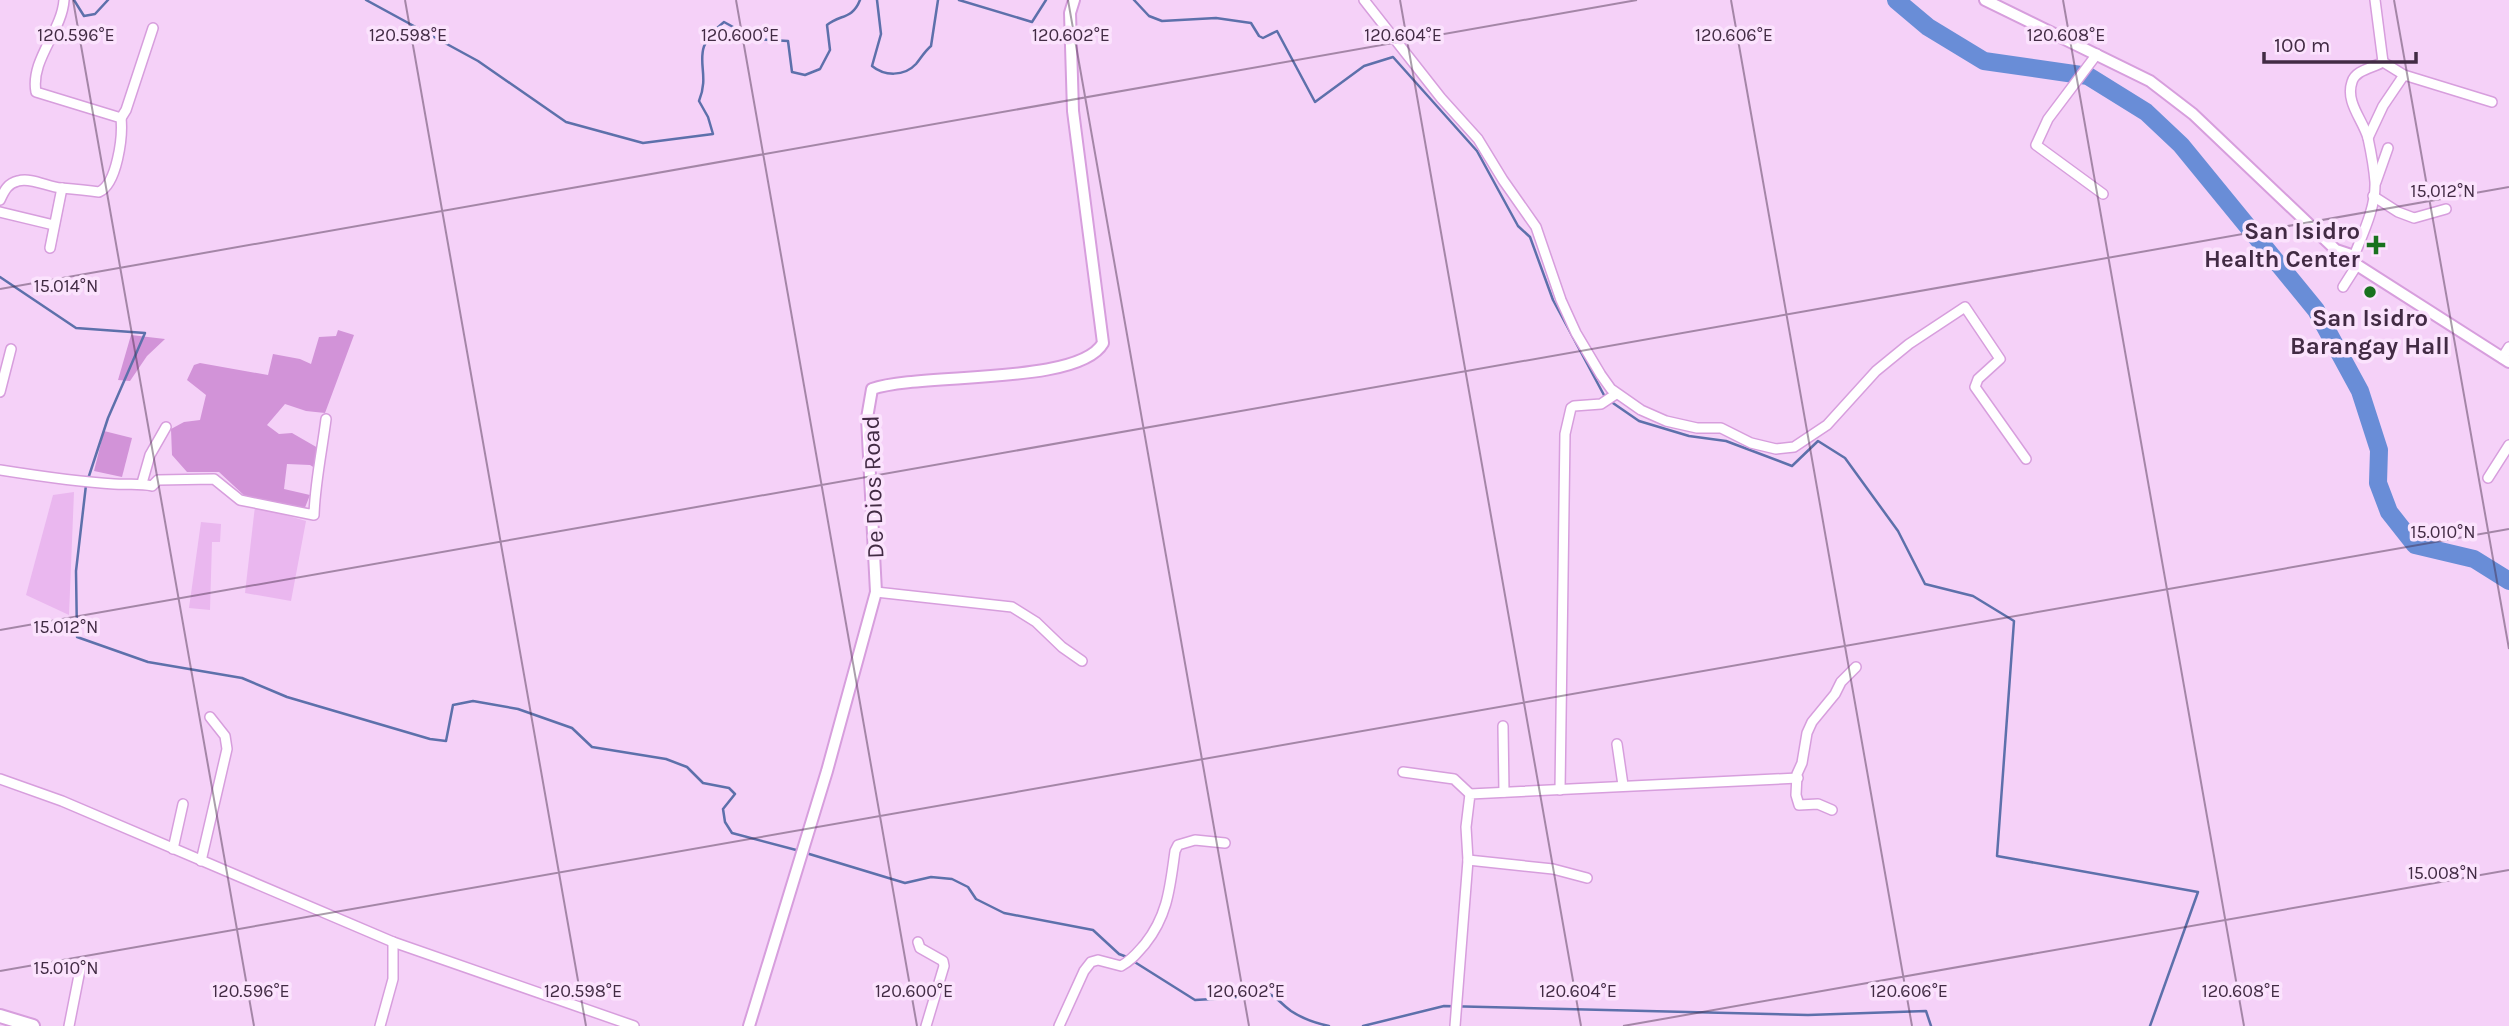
<svg xmlns="http://www.w3.org/2000/svg" width="2509" height="1026" viewBox="0 0 2509 1026" font-family="Karla,sans-serif">
	<style>
		.green { fill: #eab7ef }
		.forest { fill: #d293d8 }
		.lines { fill: none; stroke-linecap: round; stroke-linejoin: round }
		.stream { stroke: #5d70ab; stroke-width: 2.5 }
		.river { stroke: #698dd7; stroke-width: 18 }
		.minor-casing { stroke: #d79edd; stroke-width: 12 }
		.tertiary-casing { stroke: #d79edd; stroke-width: 14 }
		.secondary-casing { stroke: #d79edd; stroke-width: 16 }
		.minor { stroke: #fff; stroke-width: 9 }
		.tertiary { stroke: #fff; stroke-width: 10 }
		.secondary { stroke: #fff; stroke-width: 12 }
		.ticks { fill: none; stroke: #422b44; stroke-width: 2; stroke-opacity: 0.45 }
		.poi-dot { fill: #18721e; stroke: #fbe3fd; stroke-width: 2.5 }
		.labels { text-anchor: middle; stroke-width: 7; stroke-linejoin: round; paint-order: stroke }
		.poi-label { font-size: 24px; font-weight: bold; fill: #422b44; stroke: #fbe3fd; text-anchor: end }
		.street-label { font-size: 24px; fill: #422b44; stroke: #fbe3fd }
		.ticks-label { font-size: 18px; text-anchor: middle; fill: #422b44; stroke: #fbe3fd; stroke-width: 7; stroke-linejoin: round; paint-order: stroke }
	</style>
	<rect width="100%" height="100%" fill="#f5d1f8"/>
	<!-- green -->
	<g class="green">
		<path d="M 74,492 L 69,615 L 26,595 L 53,495 Z"/>
		<path d="M 255,506 L 306,521 L 291,601 L 245,593 Z"/>
		<path d="M 201,522 L 221,524 L 220,542 L 212,542 L 210,610 L 189,608 Z"/>
	</g>
	<!-- forest -->
	<g class="forest">
		<path d="M 338,330 L 354,335 L 325,413 L 306,411 L 285,404 L 267,425 L 279,434 L 292,433 L 318,448 L 318,470 L 310,465 L 287,464 L 284,489 L 310,495 L 304,510 L 248,499 L 219,472 L 187,472 L 172,455 L 171,429 L 184,422 L 200,420 L 206,395 L 187,380 L 194,365 L 200,363 L 268,375 L 273,354 L 300,359 L 311,364 L 319,337 L 336,336 Z"/>
		<path d="M 131,335 L 165,339 L 147,356 L 130,381 L 118,380 Z"/>
		<path d="M 104,431 L 132,438 L 122,477 L 94,471 Z"/>
	</g>
	<g class="lines">
		<!-- stream -->
		<g class="stream">
			<path d="M 74,0 L 84,16 L 95,14 L 108,0"/>
			<path d="M 366,0 L 478,61 L 566,122 L 643,143 L 713,134 L 708,117 L 699,101 C 713,67 685,53 724,22 L 755,39 L 788,41 L 792,72 L 805,75 L 820,69 L 830,50 L 827,25 C 840,14 852,20 860,0"/>
			<path d="M 877,0 L 881,34 L 872,66 C 884,76 904,77 916,64 C 921,58 924,52 931,46 L 938,0"/>
			<path d="M 959,0 L 1032,22 L 1046,0"/>
			<path d="M 1134,0 L 1149,16 L 1162,21 L 1216,18 L 1251,23 L 1259,36 L 1263,38 L 1277,31 L 1315,102 L 1364,66 L 1393,57 L 1477,151 L 1518,226 L 1530,237 L 1553,300 L 1605,397"/>
			<path d="M 0,277 L 76,328 L 145,333 L 108,418 L 88,479"/>
			<path d="M 1610,401 L 1639,421 L 1689,436 L 1726,441 L 1792,466 L 1818,441 L 1845,458 L 1898,531 L 1925,584 L 1973,596 L 2014,621 L 1997,856 L 2198,892 L 2150,1026"/>
			<path d="M 86,485 L 76,571 L 77,637 L 148,662 L 242,678 L 287,697 L 430,739 L 446,741 L 453,705 L 473,701 L 518,709 L 572,728 L 592,747 L 666,759 L 687,767 L 703,783 L 729,788 L 735,794 L 723,809 L 725,822 L 732,833 L 800,851"/>
			<path d="M 806,853 L 905,883 L 931,877 L 952,879 L 968,887 L 976,899 L 1004,913 L 1093,930 L 1119,954 L 1127,957"/>
			<path d="M 1133,961 L 1195,1000 L 1248,997 L 1257,990 C 1279,996 1275,999 1291,1011 C 1303,1019 1315,1023 1329,1026"/>
			<path d="M 1363,1026 L 1444,1006 L 1808,1015 L 1926,1011 L 1931,1026"/>
		</g>
		<!-- river -->
		<path class="river" d="M 1896,0 L 1928,27 L 1984,61 L 2088,76 L 2146,112 L 2181,145 L 2316,310 L 2360,391 L 2379,450 L 2378,483 L 2389,512 L 2415,545 L 2474,559 L 2509,581"/>
		<!-- minor casing -->
		<g class="minor-casing">
			<g id="minor">
				<path d="M 1364,0 L 1441,98 L 1478,139 L 1503,180 L 1536,227 L 1561,300 L 1576,333 L 1601,375 L 1611,389 L 1641,410 L 1666,421 L 1697,428 L 1721,428 L 1751,443 L 1776,449 L 1794,447 L 1827,425 L 1876,371 L 1909,344 L 1965,307 L 2000,359 L 1978,379 L 1975,387 L 2026,459"/>
				<path d="M 2097,54 L 2048,119 L 2036,145 L 2103,194"/>
				<path d="M 2383,62 L 2404,75 L 2492,102"/>
				<path d="M 121,118 L 126,110 L 153,28"/>
				<path d="M 2368,138 L 2383,106 L 2404,75"/>
				<path d="M 2376,182 L 2388,148"/>
				<path d="M 2373,196 L 2398,212 L 2414,218 L 2446,209"/>
				<path d="M 0,200 C 4,191 8,183 18,181 C 31,177 48,187 61,188 C 74,189 86,190 99,192 C 117,184 123,137 121,118 L 36,92 C 30,60 62,31 64,0"/>
				<path d="M 0,212 L 54,225"/>
				<path d="M 50,248 L 62,188"/>
				<path d="M 2354,256 C 2363,233 2376,207 2375,182 C 2374,168 2371,152 2368,138 C 2363,120 2345,102 2352,82 C 2355,70 2373,68 2383,62 L 2375,0"/>
				<path d="M 2343,287 L 2357,265"/>
				<path d="M 2502,358 L 2509,347"/>
				<path d="M 0,392 L 11,349"/>
				<path d="M 0,470 C 38,476 76,482 114,484 C 128,485 140,483 152,486 L 158,480 L 214,479 L 240,500 L 314,515 C 315,483 322,451 326,419"/>
				<path d="M 2488,478 L 2509,445"/>
				<path d="M 142,483 L 150,455 L 166,427"/>
				<path d="M 876,592 L 1012,607 L 1036,622 L 1062,647 L 1082,661"/>
				<path d="M 1503,726 L 1504,792"/>
				<path d="M 1617,744 L 1623,785"/>
				<path d="M 1403,772 L 1454,779 L 1470,794"/>
				<path d="M 0,779 L 62,801 L 393,942 L 634,1026"/>
				<path d="M 1560,790 L 1565,434 L 1571,408 L 1574,406 L 1601,404 L 1616,394"/>
				<path d="M 1832,810 L 1818,804 L 1799,805 L 1796,795 L 1797,774 L 1802,763 L 1807,733 L 1812,722 L 1835,694 L 1841,682 L 1856,667"/>
				<path d="M 173,849 L 183,804"/>
				<path d="M 1468,860 L 1553,869 L 1587,878"/>
				<path d="M 201,861 L 227,749 L 225,736 L 210,717"/>
				<path d="M 918,942 L 920,948 L 943,961 L 944,966 L 926,1026"/>
				<path d="M 69,1026 L 81,965"/>
				<path d="M 380,1026 L 393,979 L 393,942"/>
				<path d="M 1059,1026 L 1084,971 L 1091,962 L 1098,960 L 1121,966 C 1132,960 1137,953 1145,944 C 1168,915 1170,887 1175,851 L 1178,845 L 1195,840 L 1225,843"/>
				<path d="M 1455,1026 L 1468,860 L 1466,827 L 1470,794 L 1798,778"/>
			</g>
		</g>
		<!-- tertiary casing -->
		<g class="tertiary-casing">
			<g id="tertiary">
				<path d="M 1985,0 L 2150,81 L 2193,114 L 2336,250 L 2354,256 L 2357,265 L 2509,362"/>
				<path d="M 749,1026 L 827,771 L 876,592 L 867,418 L 872,389 C 919,372 1079,386 1103,343 L 1073,111 L 1070,13 L 1074,0"/>
			</g>
		</g>
		<!-- secondary casing -->
		<g class="secondary-casing">
			<path id="secondary" d="M 0,1016 L 33,1026"/>
		</g>
		<!-- minor -->
		<use href="#minor" class="minor"/>
		<!-- tertiary -->
		<use href="#tertiary" class="tertiary"/>
		<!-- secondary -->
		<use href="#secondary" class="secondary"/>
	</g>
	<!-- ticks -->
	<path class="ticks" d="M 73,0 L 254,1026M 405,0 L 586,1026M 736,0 L 917,1026M 1068,0 L 1249,1026M 1400,0 L 1581,1026M 1731,0 L 1912,1026M 2063,0 L 2244,1026M 2394,0 L 2509,649M 0,289 L 1637,0M 0,630 L 2509,187M 0,971 L 2509,529M 1623,1026 L 2509,870"/>
	<!-- markers -->
	<g class="poi-dot">
		<path d="M2372.5 234.5h7v7h7v7h-7v7h-7v-7h-7v-7h7z"/>
		<circle cx="2370" cy="292" r="7"/>
	</g>
	<g class="labels">
		<!-- poi labels -->
		<g class="poi-label">
			<text x="2360" y="239">San Isidro<tspan x="2360" dy="28">Health Center</tspan></text>
			<text x="2370" y="326" text-anchor="middle">San Isidro<tspan x="2370" dy="28">Barangay Hall</tspan></text>
		</g>
		<!-- street labels -->
		<g class="street-label">
			<text transform="translate(873 487) rotate(-92)" y="8">De Dios Road</text>
		</g>
	</g>
	<g class="ticks-label">
		<text x="76" y="41">120.596°E</text>
		<text x="408" y="41">120.598°E</text>
		<text x="740" y="41">120.600°E</text>
		<text x="1071" y="41">120.602°E</text>
		<text x="1403" y="41">120.604°E</text>
		<text x="1734" y="41">120.606°E</text>
		<text x="2066" y="41">120.608°E</text>
		<text x="2443" y="197">15.012°N</text>
		<text x="66" y="292">15.014°N</text>
		<text x="2443" y="538">15.010°N</text>
		<text x="66" y="633">15.012°N</text>
		<text x="2443" y="879">15.008°N</text>
		<text x="66" y="974">15.010°N</text>
		<text x="251" y="997">120.596°E</text>
		<text x="583" y="997">120.598°E</text>
		<text x="914" y="997">120.600°E</text>
		<text x="1246" y="997">120.602°E</text>
		<text x="1578" y="997">120.604°E</text>
		<text x="1909" y="997">120.606°E</text>
		<text x="2241" y="997">120.608°E</text>
	</g>
	<!-- scale -->
	<path d="M2264 52v10h152v-10" fill="none" stroke="#422b44" stroke-width="3.5"/>
	<text x="2274" y="52" font-size="21" fill="#422b44" stroke="#fbe3fd" stroke-width="5" paint-order="stroke">100 m</text>
</svg>
